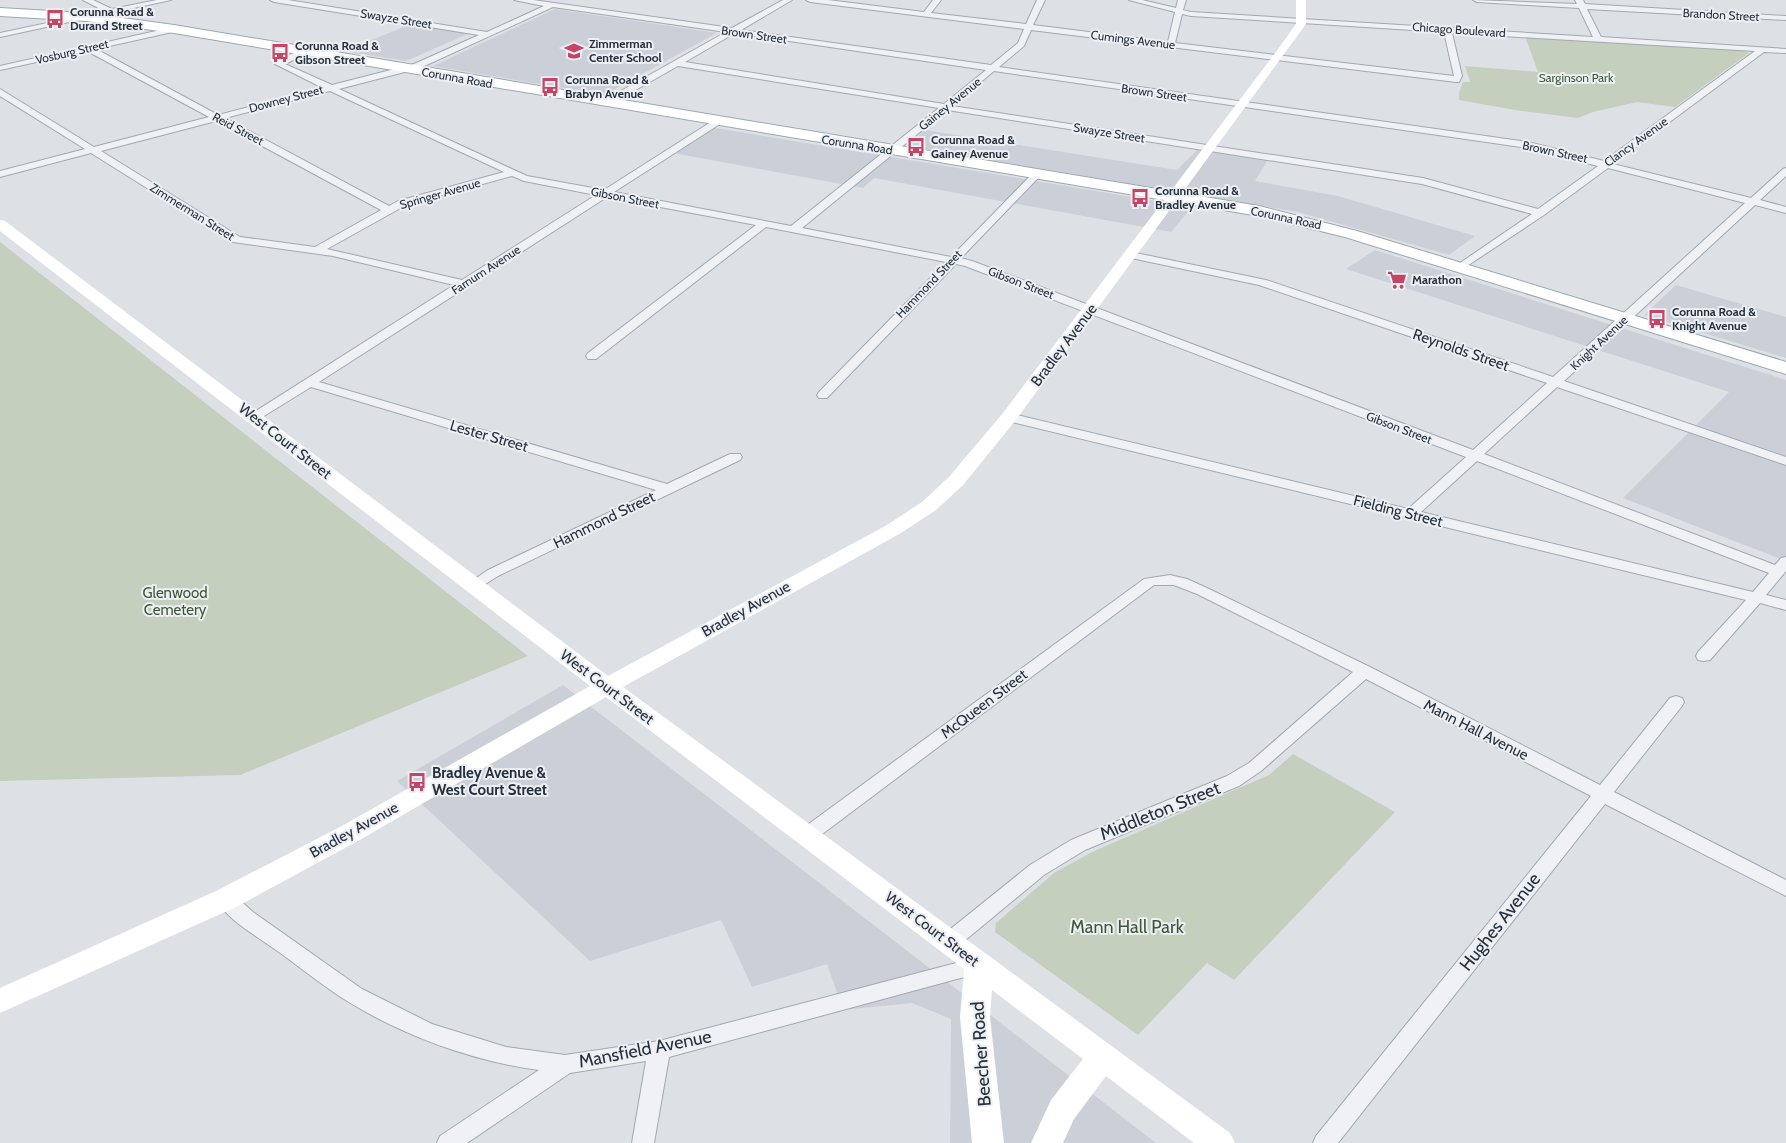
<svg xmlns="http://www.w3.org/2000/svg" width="1786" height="1143" viewBox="0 0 1786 1143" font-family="Cabin,sans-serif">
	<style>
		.built { fill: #cbd0d8 }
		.green { fill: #c4cfbe }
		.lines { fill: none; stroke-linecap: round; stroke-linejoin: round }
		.street-casing { stroke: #a3a8b0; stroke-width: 2 }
		.primary-casing { stroke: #9ca7b1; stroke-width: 2 }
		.street { fill: #eff1f5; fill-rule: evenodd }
		.secondary { fill: #fff; fill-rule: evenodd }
		.primary { fill: #fff; fill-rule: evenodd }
		.labels { text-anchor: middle; stroke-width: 4; stroke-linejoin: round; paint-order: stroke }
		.far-poi-label { font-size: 12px; font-weight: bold; fill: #27303c; stroke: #ecf0f4; text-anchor: start }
		.far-street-label { font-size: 12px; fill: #27303c; stroke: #ecf0f4 }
		.far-park-label { font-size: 12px; fill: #3e5735; stroke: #ecf0f4 }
		.street-label { font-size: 15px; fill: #27303c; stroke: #ecf0f4 }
		.park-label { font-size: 15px; fill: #3e5735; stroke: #ecf0f4 }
		.poi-label { font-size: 15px; font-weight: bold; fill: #27303c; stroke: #ecf0f4; text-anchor: start }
		.near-street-label { font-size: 18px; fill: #27303c; stroke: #ecf0f4 }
		.near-park-label { font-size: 18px; fill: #3e5735; stroke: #ecf0f4 }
	</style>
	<rect width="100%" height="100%" fill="#dde1e6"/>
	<!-- built -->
	<g class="built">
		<path d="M 555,9 L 717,33 L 604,95 L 433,66 Z"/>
		<path d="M 411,24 L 470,33 L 406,61 L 344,51 Z"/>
		<path d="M 716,128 L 1192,207 L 1171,232 L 874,178 L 863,188 L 673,153 Z"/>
		<path d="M 925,130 L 1177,170 L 1197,150 L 1267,161 L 1255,181 L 1338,196 L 1475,236 L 1449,255 L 1298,212 L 907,146 Z"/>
		<path d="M 1375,250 L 1786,380 L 1786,561 L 1623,498 L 1729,392 L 1346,269 Z"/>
		<path d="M 1676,285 L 1786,317 L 1786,358 L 1644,315 Z"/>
		<path d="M 563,685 L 1156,1143 L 950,1143 L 951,1019 L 912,1003 L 843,1010 L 827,964 L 752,987 L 721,920 L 590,961 L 397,781 Z"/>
	</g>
	<!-- green -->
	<g class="green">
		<path d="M 1525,36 L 1741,50 L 1749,53 L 1675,107 L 1637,102 L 1593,112 L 1578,118 L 1521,111 L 1459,100 L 1459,93 L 1463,82 L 1470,82 L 1465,66 L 1538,72 Z"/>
		<path d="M 0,242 L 528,656 L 240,775 L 0,781 Z"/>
		<path d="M 1293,754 L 1395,812 L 1234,980 L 1207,963 L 1138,1035 L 995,932 L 996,923 L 1054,873 L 1092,852 L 1269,775 Z"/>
	</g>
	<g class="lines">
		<!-- street casing -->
		<g class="street-casing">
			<g id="street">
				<path d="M 83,0 L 93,0 L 112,9 L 157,0 L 171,0 L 0,37 L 0,33 L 104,11 Z"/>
				<path d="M 270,0 L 288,0 L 487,32 L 544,6 L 514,0 L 533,0 L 732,28 L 783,0 L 792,0 L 741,30 L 991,65 L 1018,43 L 1024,29 L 810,2 L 806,0 L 828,0 L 924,12 L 933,0 L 941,0 L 931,13 L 1026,24 L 1037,0 L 1045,0 L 1033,25 L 1168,42 L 1175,12 L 1129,0 L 1142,0 L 1176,8 L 1178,0 L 1186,0 L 1183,10 L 1191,12 L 1593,37 L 1579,8 L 1477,2 L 1473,0 L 1577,4 L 1575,0 L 1583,0 L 1585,4 L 1786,16 L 1786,20 L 1587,9 L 1601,37 L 1786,49 L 1786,53 L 1764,52 L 1613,164 L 1751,198 L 1783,169 L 1786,168 L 1786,176 L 1760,200 L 1786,207 L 1786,213 L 1755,205 L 1564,381 L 1786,457 L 1786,465 L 1557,387 L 1484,454 L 1775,565 L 1781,558 L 1786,557 L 1786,571 L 1766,595 L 1786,600 L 1786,610 L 1760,603 L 1710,660 L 1704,661 L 1698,660 L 1696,656 L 1698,652 L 1746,600 L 1004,420 L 1003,417 L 1004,414 L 1009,413 L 1408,509 L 1466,457 L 965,266 L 956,264 L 827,398 L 819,398 L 817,395 L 819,392 L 946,262 L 766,227 L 596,359 L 588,359 L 586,356 L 588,353 L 756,225 L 607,197 L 319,382 L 667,484 L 730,454 L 740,454 L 742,457 L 740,460 L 498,576 L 479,588 L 469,588 L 466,585 L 488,570 L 656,490 L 311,387 L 259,419 L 249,419 L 248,416 L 454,285 L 333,256 L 233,242 L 91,153 L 0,177 L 0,171 L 85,149 L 0,96 L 0,89 L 94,147 L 209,117 L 87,51 L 0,70 L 0,66 L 174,27 L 178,29 L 177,31 L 96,49 L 218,115 L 323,88 L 275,64 C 282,57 303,47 311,52 L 285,64 L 332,85 L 414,64 L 479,35 L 274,2 ZM 553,7 L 726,32 L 603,101 L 603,105 L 609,105 L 678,66 L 939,108 L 791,226 L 614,192 L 720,124 L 720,120 L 714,120 L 604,190 L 527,176 L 339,89 L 420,68 ZM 1182,14 L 1191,16 L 1444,32 L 1454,76 L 1175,43 ZM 1031,30 L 1456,82 L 1459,82 L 1462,76 L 1452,33 L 1755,51 L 1604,161 L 1528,142 L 999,67 L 1024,46 ZM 735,33 L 986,70 L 944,104 L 685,62 ZM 994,71 L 1528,148 L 1598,166 L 1538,209 L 1423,178 L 952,106 ZM 330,91 L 504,172 L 398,201 L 389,206 L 225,118 ZM 947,110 L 1422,184 L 1532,214 L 1457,265 L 1456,267 L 1461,270 L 1544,215 L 1608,168 L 1745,203 L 1553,377 L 1266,280 L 1131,252 L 1126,255 L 1131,258 L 1259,285 L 1547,383 L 1473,450 L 972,261 L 961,258 L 1040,176 L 1040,172 L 1034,172 L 951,257 L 802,228 ZM 216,121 L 381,210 L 315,247 L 240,237 L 101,151 ZM 512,176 L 524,181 L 596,195 L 462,280 L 327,249 L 406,205 ZM 1477,461 L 1769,573 L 1753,592 L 1421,512 Z"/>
				<path d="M 1170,575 L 1187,579 L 1207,588 L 1370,667 L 1600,785 L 1670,698 L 1676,696 L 1682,698 L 1684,702 L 1682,706 L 1614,792 L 1786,880 L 1786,896 L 1605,804 L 1338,1143 L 1313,1143 L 1316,1136 L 1591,796 L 1366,679 L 1261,771 L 1239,786 L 1085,850 L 1044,875 L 957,947 L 950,949 L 943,947 L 940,941 L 943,935 L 1030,865 L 1071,840 L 1227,776 L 1249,763 L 1353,672 L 1197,594 L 1174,585 L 1154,585 L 813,841 L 806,843 L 799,841 L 797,836 L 799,831 L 1144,579 Z"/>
				<path d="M 226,891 L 233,894 L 253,912 L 362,989 L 432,1024 L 506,1047 L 565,1055 L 659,1041 L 979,957 L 986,959 L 989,965 L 986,971 L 979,973 L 669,1057 L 654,1143 L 632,1143 L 646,1061 L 570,1073 L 467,1143 L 437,1143 L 440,1136 L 539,1070 C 472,1061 404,1036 347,1001 C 323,986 300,967 276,950 C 257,936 228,921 216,899 L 219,894 Z"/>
			</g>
		</g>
		<!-- primary casing -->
		<g class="primary-casing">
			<path id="primary" d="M 0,8 L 86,13 L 174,25 L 1259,206 L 1357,231 L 1786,362 L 1786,374 L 1345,237 L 1259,216 L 174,33 L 86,21 L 0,16 Z"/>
		</g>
		<!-- street -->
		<use href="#street" class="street"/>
		<!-- secondary -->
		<path class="secondary" d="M 1296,0 L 1306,0 L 1306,24 L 1015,421 L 963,485 L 936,510 L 901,533 L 623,687 L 1230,1133 L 1235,1143 L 1194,1143 L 1106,1076 L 1074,1119 L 1063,1143 L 1031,1143 L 1051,1100 L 1083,1059 L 992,990 L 990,1017 L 1004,1143 L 972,1143 L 960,1017 L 964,969 L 606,697 L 358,841 L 236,907 L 0,1013 L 0,988 L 216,891 L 340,827 L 590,686 L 0,231 L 0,220 L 5,221 L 608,676 L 887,525 L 922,502 L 949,477 L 1003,413 L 1276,52 L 1296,24 Z"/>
		<!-- primary -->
		<use href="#primary" class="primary"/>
	</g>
	<!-- icons -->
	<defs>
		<g id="bus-bare" transform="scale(1.5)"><path d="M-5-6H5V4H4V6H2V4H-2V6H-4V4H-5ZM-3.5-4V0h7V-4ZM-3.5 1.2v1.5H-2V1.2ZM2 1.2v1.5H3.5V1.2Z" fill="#c74564" stroke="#ecf0f4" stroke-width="2.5" paint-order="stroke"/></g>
		<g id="school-bare" transform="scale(1.5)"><path d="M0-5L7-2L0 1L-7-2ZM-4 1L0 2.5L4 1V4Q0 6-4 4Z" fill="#c74564" stroke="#ecf0f4" stroke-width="2.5" paint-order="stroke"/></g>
		<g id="supermarket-bare" transform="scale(1.5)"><path d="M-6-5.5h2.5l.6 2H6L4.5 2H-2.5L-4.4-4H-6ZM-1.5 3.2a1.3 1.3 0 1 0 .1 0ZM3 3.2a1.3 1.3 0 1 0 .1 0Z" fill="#c74564" stroke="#ecf0f4" stroke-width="2.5" paint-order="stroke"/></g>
	</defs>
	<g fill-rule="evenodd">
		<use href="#bus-bare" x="55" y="19"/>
		<use href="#school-bare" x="574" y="51"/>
		<use href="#bus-bare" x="280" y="53"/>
		<use href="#bus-bare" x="550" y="87"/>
		<use href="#bus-bare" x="916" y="147"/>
		<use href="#bus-bare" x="1140" y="198"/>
		<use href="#supermarket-bare" x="1397" y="280"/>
		<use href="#bus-bare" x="1657" y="319"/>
		<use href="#bus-bare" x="417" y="782"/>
	</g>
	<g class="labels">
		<!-- far-poi labels -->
		<g class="far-poi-label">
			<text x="70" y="16">Corunna Road &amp;<tspan x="70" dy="14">Durand Street</tspan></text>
			<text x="589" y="48">Zimmerman<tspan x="589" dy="14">Center School</tspan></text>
			<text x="295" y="50">Corunna Road &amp;<tspan x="295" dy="14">Gibson Street</tspan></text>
			<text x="565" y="84">Corunna Road &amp;<tspan x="565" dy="14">Brabyn Avenue</tspan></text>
			<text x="931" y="144">Corunna Road &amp;<tspan x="931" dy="14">Gainey Avenue</tspan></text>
			<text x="1155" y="195">Corunna Road &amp;<tspan x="1155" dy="14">Bradley Avenue</tspan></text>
			<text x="1412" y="284">Marathon</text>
			<text x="1672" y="316">Corunna Road &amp;<tspan x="1672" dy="14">Knight Avenue</tspan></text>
		</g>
		<!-- far-street labels -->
		<g class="far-street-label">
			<text transform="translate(1721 15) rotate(3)" y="4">Brandon Street</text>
			<text transform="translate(396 19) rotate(9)" y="4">Swayze Street</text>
			<text transform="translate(1459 30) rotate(4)" y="4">Chicago Boulevard</text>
			<text transform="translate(754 35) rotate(8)" y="4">Brown Street</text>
			<text transform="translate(1133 40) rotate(7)" y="4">Cumings Avenue</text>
			<text transform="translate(72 52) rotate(-13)" y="4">Vosburg Street</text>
			<text transform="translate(457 78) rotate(10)" y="4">Corunna Road</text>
			<text transform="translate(1154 93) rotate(8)" y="4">Brown Street</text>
			<text transform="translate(286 99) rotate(-15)" y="4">Downey Street</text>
			<text transform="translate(950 104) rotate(-39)" y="4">Gainey Avenue</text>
			<text transform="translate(238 129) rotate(28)" y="4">Reid Street</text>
			<text transform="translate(1109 133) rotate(9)" y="4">Swayze Street</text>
			<text transform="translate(1636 142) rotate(-36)" y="4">Clancy Avenue</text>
			<text transform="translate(857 145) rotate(9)" y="4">Corunna Road</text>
			<text transform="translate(1555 152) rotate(12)" y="4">Brown Street</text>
			<text transform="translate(440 194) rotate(-16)" y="4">Springer Avenue</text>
			<text transform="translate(625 198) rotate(11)" y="4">Gibson Street</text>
			<text transform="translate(192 212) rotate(32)" y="4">Zimmerman Street</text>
			<text transform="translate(1286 218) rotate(12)" y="4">Corunna Road</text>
			<text transform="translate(486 270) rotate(-33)" y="4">Farnum Avenue</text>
			<text transform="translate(1021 283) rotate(21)" y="4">Gibson Street</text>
			<text transform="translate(929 284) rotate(-46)" y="4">Hammond Street</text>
			<text transform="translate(1599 343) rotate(-43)" y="4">Knight Avenue</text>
			<text transform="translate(1399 428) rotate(21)" y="4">Gibson Street</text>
		</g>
		<!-- far-park labels -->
		<g class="far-park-label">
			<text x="1576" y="82">Sarginson Park</text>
		</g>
		<!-- street labels -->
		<g class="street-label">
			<text transform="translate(1064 345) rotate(-53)" y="5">Bradley Avenue</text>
			<text transform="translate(1461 350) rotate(19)" y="5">Reynolds Street</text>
			<text transform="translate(489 436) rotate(16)" y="5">Lester Street</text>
			<text transform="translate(285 441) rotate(38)" y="5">West Court Street</text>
			<text transform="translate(1398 511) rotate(14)" y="5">Fielding Street</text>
			<text transform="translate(604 520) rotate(-26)" y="5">Hammond Street</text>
			<text transform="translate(746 609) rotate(-29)" y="5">Bradley Avenue</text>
			<text transform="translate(607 687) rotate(37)" y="5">West Court Street</text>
			<text transform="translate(984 704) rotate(-37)" y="5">McQueen Street</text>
			<text transform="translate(1476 730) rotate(27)" y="5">Mann Hall Avenue</text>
			<text transform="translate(354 830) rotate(-29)" y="5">Bradley Avenue</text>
			<text transform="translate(932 929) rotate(37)" y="5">West Court Street</text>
		</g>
		<!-- park labels -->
		<g class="park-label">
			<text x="175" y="598">Glenwood<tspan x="175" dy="17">Cemetery</tspan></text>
		</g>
		<!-- poi labels -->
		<g class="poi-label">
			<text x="432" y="778">Bradley Avenue &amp;<tspan x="432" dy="17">West Court Street</tspan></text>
		</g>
		<!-- near-street labels -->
		<g class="near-street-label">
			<text transform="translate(1160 811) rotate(-22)" y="6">Middleton Street</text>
			<text transform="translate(1500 922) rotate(-52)" y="6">Hughes Avenue</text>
			<text transform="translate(645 1049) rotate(-11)" y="6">Mansfield Avenue</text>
			<text transform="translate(981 1054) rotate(-94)" y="6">Beecher Road</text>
		</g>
		<!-- near-park labels -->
		<g class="near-park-label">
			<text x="1127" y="933">Mann Hall Park</text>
		</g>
	</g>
</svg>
